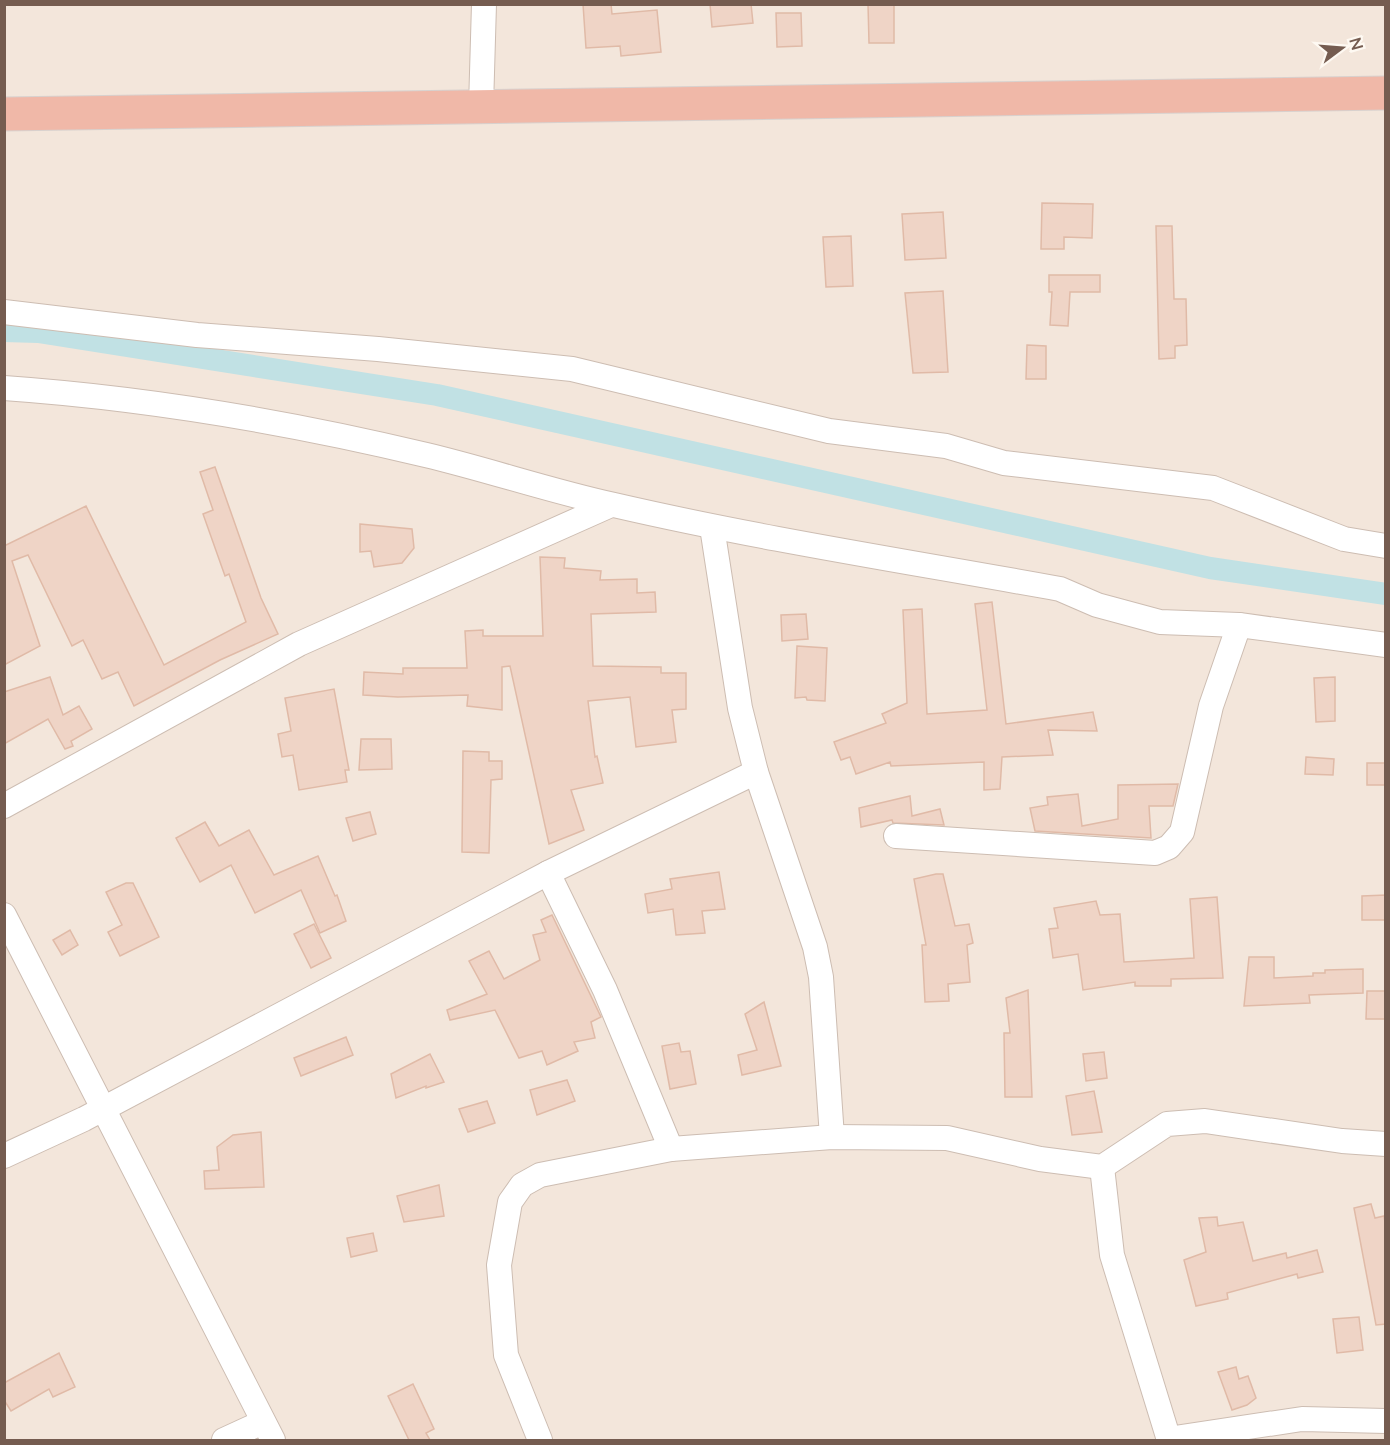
<svg xmlns="http://www.w3.org/2000/svg" width="1390" height="1445" viewBox="0 0 1390 1445" font-family="Lato,sans-serif">
	<style>
		.residential { fill: #f3e6db }
		.lines { fill: none; stroke-linecap: round; stroke-linejoin: round }
		.canal { stroke: #c1e1e4; stroke-width: 22 }
		.building { fill: #efd4c6; stroke: #e0baa7; stroke-width: 1.5 }
		.street-casing { stroke: #cdbdb2; stroke-width: 26 }
		.highway-casing { stroke: #d8d1ce; stroke-width: 35 }
		.street { stroke: #fff; stroke-width: 24 }
		.highway { stroke: #f0b8a8; stroke-width: 33 }
	</style>
	<rect width="100%" height="100%" fill="#fbf5ec"/>
	<!-- residential -->
	<rect class="residential" x="5" y="5" width="1380" height="1435"/>
	<g class="lines">
		<!-- canal -->
		<path class="canal" d="M 4,331 L 38,332 L 437,395 L 1210,568 L 1386,594"/>
	</g>
	<!-- building -->
	<g class="building">
		<path d="M 583,4 L 611,4 L 612,14 L 657,10 L 661,52 L 621,56 L 620,46 L 586,48 Z"/>
		<path d="M 710,4 L 751,4 L 753,23 L 712,27 Z"/>
		<path d="M 868,4 L 894,4 L 894,43 L 869,43 Z"/>
		<path d="M 776,13 L 801,13 L 802,46 L 777,47 Z"/>
		<path d="M 1042,203 L 1093,204 L 1092,238 L 1064,237 L 1064,249 L 1041,249 Z"/>
		<path d="M 943,212 L 946,258 L 905,260 L 902,214 Z"/>
		<path d="M 1156,226 L 1172,226 L 1174,299 L 1186,299 L 1187,345 L 1175,346 L 1175,358 L 1159,359 Z"/>
		<path d="M 851,236 L 853,286 L 826,287 L 823,237 Z"/>
		<path d="M 1049,275 L 1100,275 L 1100,292 L 1070,292 L 1068,326 L 1050,325 L 1052,292 L 1049,292 Z"/>
		<path d="M 943,291 L 948,372 L 913,373 L 905,293 Z"/>
		<path d="M 1027,345 L 1046,346 L 1046,379 L 1026,379 Z"/>
		<path d="M 215,467 L 261,598 L 278,634 L 220,660 L 134,706 L 118,672 L 102,679 L 83,640 L 72,646 L 28,555 L 12,561 L 40,646 L 4,665 L 4,546 L 86,506 L 164,665 L 246,622 L 229,574 L 225,576 L 203,514 L 213,510 L 200,472 Z"/>
		<path d="M 360,524 L 412,529 L 414,548 L 402,563 L 374,567 L 371,551 L 360,552 Z"/>
		<path d="M 540,557 L 565,558 L 564,568 L 601,571 L 600,580 L 637,579 L 637,593 L 655,592 L 656,612 L 591,614 L 593,666 L 661,667 L 661,673 L 686,673 L 686,709 L 672,710 L 676,742 L 636,747 L 630,697 L 588,701 L 595,757 L 597,756 L 603,783 L 571,790 L 584,830 L 549,844 L 510,666 L 502,667 L 502,710 L 467,706 L 468,695 L 398,697 L 363,695 L 364,672 L 403,674 L 403,668 L 467,668 L 465,631 L 483,630 L 483,636 L 543,636 Z"/>
		<path d="M 992,602 L 1006,724 L 1093,712 L 1097,731 L 1048,730 L 1053,755 L 1002,757 L 1000,789 L 984,790 L 984,762 L 891,766 L 890,762 L 856,774 L 850,757 L 841,760 L 834,742 L 886,723 L 882,714 L 907,703 L 903,610 L 922,609 L 927,714 L 987,710 L 975,604 Z"/>
		<path d="M 806,614 L 808,639 L 782,641 L 781,615 Z"/>
		<path d="M 797,646 L 827,648 L 825,701 L 807,700 L 806,697 L 795,698 Z"/>
		<path d="M 50,677 L 63,715 L 79,706 L 92,729 L 71,741 L 73,746 L 65,749 L 48,719 L 4,744 L 4,692 Z"/>
		<path d="M 1335,677 L 1335,721 L 1316,722 L 1314,678 Z"/>
		<path d="M 334,689 L 349,770 L 345,770 L 347,782 L 299,790 L 293,755 L 282,757 L 278,734 L 291,731 L 285,698 Z"/>
		<path d="M 361,739 L 391,739 L 392,769 L 359,770 Z"/>
		<path d="M 463,751 L 489,752 L 489,761 L 502,761 L 502,779 L 491,780 L 489,853 L 462,852 Z"/>
		<path d="M 1306,757 L 1334,759 L 1333,775 L 1305,774 Z"/>
		<rect x="1367" y="763" width="19" height="22"/>
		<path d="M 1178,784 L 1173,806 L 1149,806 L 1151,838 L 1035,831 L 1030,808 L 1048,805 L 1047,797 L 1078,794 L 1082,826 L 1118,819 L 1118,785 Z"/>
		<path d="M 910,796 L 912,816 L 940,809 L 944,825 L 893,823 L 892,820 L 861,827 L 859,808 Z"/>
		<path d="M 370,812 L 376,834 L 353,841 L 346,818 Z"/>
		<path d="M 205,822 L 219,846 L 249,830 L 274,875 L 318,856 L 335,896 L 337,895 L 346,921 L 320,933 L 301,890 L 255,913 L 231,865 L 200,882 L 176,838 Z"/>
		<path d="M 719,872 L 725,909 L 702,911 L 705,933 L 676,935 L 673,909 L 648,913 L 645,894 L 672,889 L 670,879 Z"/>
		<path d="M 936,874 L 943,874 L 955,926 L 969,924 L 973,943 L 967,945 L 970,982 L 948,984 L 949,1001 L 925,1002 L 922,945 L 926,945 L 914,879 Z"/>
		<path d="M 126,883 L 133,883 L 159,937 L 120,956 L 108,932 L 122,925 L 106,892 Z"/>
		<path d="M 1386,895 L 1386,920 L 1362,920 L 1362,896 Z"/>
		<path d="M 1217,897 L 1223,978 L 1171,979 L 1171,986 L 1135,986 L 1135,982 L 1083,990 L 1078,954 L 1053,958 L 1049,929 L 1058,928 L 1054,908 L 1096,901 L 1100,915 L 1120,914 L 1124,962 L 1194,958 L 1190,899 Z"/>
		<path d="M 552,915 L 601,1017 L 591,1022 L 595,1038 L 574,1042 L 578,1051 L 547,1065 L 542,1051 L 519,1058 L 495,1010 L 450,1020 L 447,1010 L 487,994 L 469,961 L 489,951 L 504,979 L 540,960 L 533,935 L 546,932 L 541,920 Z"/>
		<path d="M 314,924 L 331,958 L 311,968 L 294,934 Z"/>
		<path d="M 70,930 L 78,945 L 62,955 L 53,940 Z"/>
		<path d="M 1249,957 L 1274,957 L 1274,978 L 1313,976 L 1313,973 L 1325,973 L 1325,970 L 1363,969 L 1363,993 L 1309,995 L 1310,1003 L 1244,1006 Z"/>
		<path d="M 1028,990 L 1032,1097 L 1005,1097 L 1004,1033 L 1010,1033 L 1006,998 Z"/>
		<path d="M 1367,991 L 1386,991 L 1386,1019 L 1366,1019 Z"/>
		<path d="M 764,1002 L 781,1066 L 742,1075 L 738,1055 L 757,1050 L 745,1014 Z"/>
		<path d="M 346,1037 L 353,1055 L 301,1076 L 294,1058 Z"/>
		<path d="M 679,1043 L 681,1052 L 690,1051 L 696,1084 L 670,1089 L 662,1046 Z"/>
		<path d="M 1104,1052 L 1107,1078 L 1086,1081 L 1083,1054 Z"/>
		<path d="M 430,1054 L 444,1082 L 426,1088 L 426,1086 L 396,1098 L 391,1074 Z"/>
		<path d="M 567,1080 L 575,1101 L 537,1115 L 530,1090 Z"/>
		<path d="M 1094,1091 L 1102,1132 L 1072,1135 L 1066,1096 Z"/>
		<path d="M 487,1101 L 495,1123 L 468,1132 L 459,1109 Z"/>
		<path d="M 261,1132 L 264,1187 L 205,1189 L 204,1171 L 219,1170 L 217,1147 L 233,1135 Z"/>
		<path d="M 439,1185 L 444,1216 L 404,1222 L 397,1196 Z"/>
		<path d="M 1371,1204 L 1375,1218 L 1384,1216 L 1386,1228 L 1386,1324 L 1376,1325 L 1354,1208 Z"/>
		<path d="M 1217,1217 L 1218,1226 L 1243,1222 L 1253,1261 L 1286,1253 L 1287,1258 L 1317,1250 L 1323,1272 L 1298,1278 L 1297,1274 L 1227,1293 L 1228,1299 L 1196,1306 L 1184,1260 L 1206,1252 L 1199,1218 Z"/>
		<path d="M 373,1233 L 377,1251 L 351,1257 L 347,1238 Z"/>
		<path d="M 1359,1317 L 1363,1350 L 1337,1353 L 1333,1319 Z"/>
		<path d="M 59,1353 L 75,1387 L 53,1397 L 49,1389 L 11,1411 L 4,1400 L 4,1383 Z"/>
		<path d="M 1236,1367 L 1239,1379 L 1248,1376 L 1256,1398 L 1247,1405 L 1232,1410 L 1218,1372 Z"/>
		<path d="M 413,1384 L 434,1429 L 426,1433 L 430,1440 L 409,1440 L 388,1396 Z"/>
	</g>
	<g class="lines">
		<!-- street casing -->
		<g class="street-casing">
			<g id="street">
				<path d="M 481,107 L 484,4"/>
				<path d="M 4,312 L 197,335 L 378,349 L 572,369 L 829,431 L 946,446 L 1004,463 L 1213,488 L 1344,539 L 1386,546"/>
				<path d="M 4,388 C 146,398 288,422 426,455 C 489,470 550,491 614,505 C 761,539 911,562 1060,589 L 1097,605 L 1160,622 L 1239,625 L 1386,645"/>
				<path d="M 712,527 L 740,708 L 756,772 L 815,947 L 821,977 L 832,1137"/>
				<path d="M 4,806 L 299,644 L 611,505"/>
				<path d="M 896,836 L 1155,853 L 1169,847 L 1182,832 L 1211,706 L 1239,625"/>
				<path d="M 548,873 L 605,990 L 671,1149"/>
				<path d="M 4,915 L 273,1440"/>
				<path d="M 4,1156 L 84,1119 L 548,873 L 756,772"/>
				<path d="M 1102,1167 L 1112,1255 L 1169,1440"/>
				<path d="M 1168,1439 L 1302,1419 L 1386,1421"/>
				<path d="M 224,1440 L 263,1422"/>
				<path d="M 540,1440 L 506,1355 L 499,1265 L 510,1202 L 522,1185 L 540,1175 L 671,1149 L 832,1137 L 947,1138 L 1040,1159 L 1102,1167 L 1167,1124 L 1205,1121 L 1342,1141 L 1386,1144"/>
			</g>
		</g>
		<!-- highway casing -->
		<g class="highway-casing">
			<path id="highway" d="M 4,114 L 1386,93"/>
		</g>
		<!-- street -->
		<use href="#street" class="street"/>
		<!-- highway -->
		<use href="#highway" class="highway"/>
	</g>
	<!-- border -->
	<rect width="1390" height="1445" fill="none" stroke="#755c50" stroke-width="12"/>
	<!-- north arrow -->
	<g transform="translate(1342 48) rotate(74)" stroke="#fef9f2" stroke-width="4.5" paint-order="stroke">
	<path d="M0-4.5L10 22L0 15L-10 22Z" fill="#755c50"/>
	<text y="-9" font-size="16" font-weight="bold" text-anchor="middle" fill="#755c50">N</text>
	</g>
</svg>
